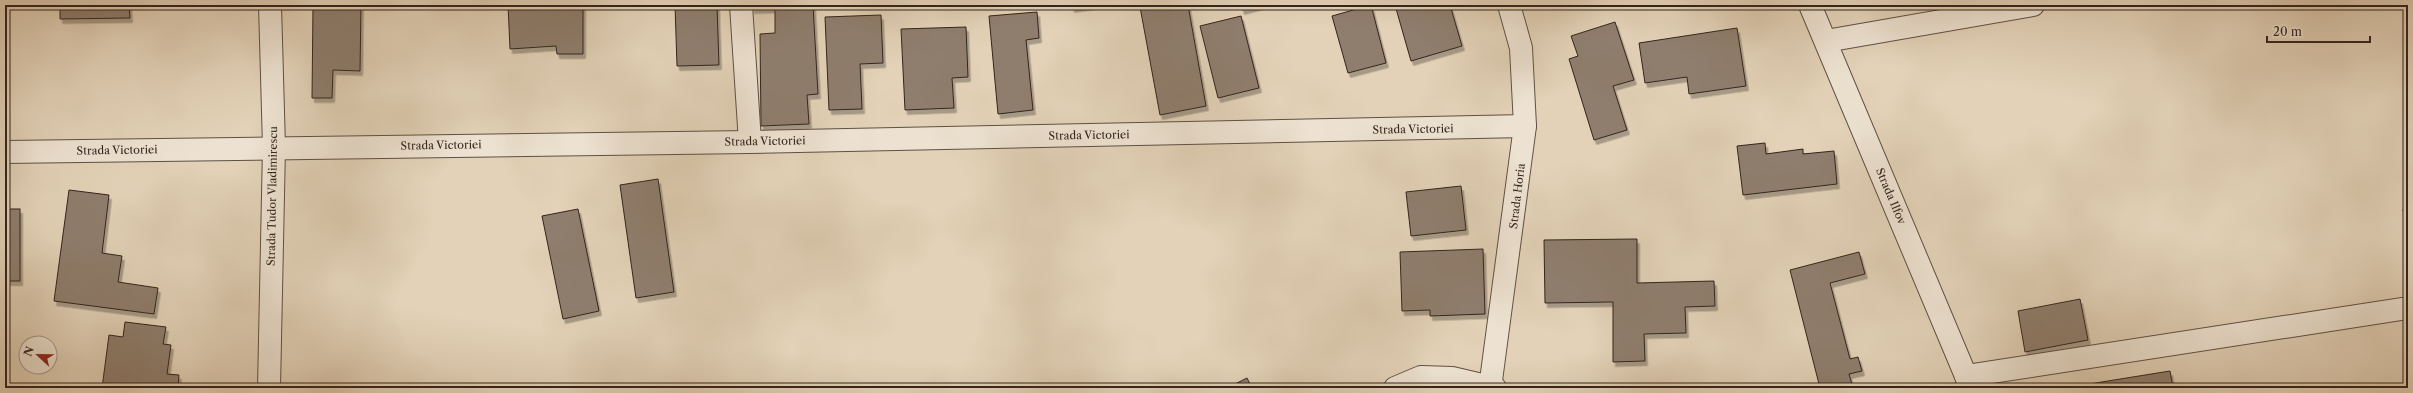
<svg xmlns="http://www.w3.org/2000/svg" width="2413" height="393" viewBox="0 0 2413 393" font-family="'Libre Caslon Text',serif">
	<style>
		.building { fill: #8f7e6e; stroke: #33241d; filter: url(#shadow) }
		.lines { fill: none; stroke-linecap: round; stroke-linejoin: round }
		.minor-casing { stroke: #5f5044; stroke-width: 24 }
		.minor { stroke: #ede2d1; stroke-width: 22 }
		.labels { text-anchor: middle; stroke-width: 3; stroke-linejoin: round; paint-order: stroke }
		.street-label { font-size: 11px; fill: #33241d; stroke: #ede2d1 }
	</style>
	<defs>
		<filter id="shadow"><feDropShadow dx="2.5" dy="4.5" stdDeviation="0" flood-color="#0004"/></filter>
	</defs>
	<rect width="100%" height="100%" fill="#e3d2b8"/>
	<filter id="stains"><feTurbulence type="fractalNoise" baseFrequency=".005" numOctaves="4"/><feColorMatrix values="0 0 0 0 .2 0 0 0 0 .09 0 0 0 0 .02 0 0 0 .5 -.17"/></filter>
	<radialGradient id="worn" r=".72"><stop offset=".6" stop-color="#630" stop-opacity="0"/><stop offset="1" stop-color="#630" stop-opacity=".3"/></radialGradient>
	<!-- building -->
	<g class="building">
		<path d="M 60,5 L 129,5 L 130,18 L 60,19 Z"/>
		<path d="M 313,5 L 361,5 L 360,71 L 333,70 L 332,98 L 312,98 Z"/>
		<path d="M 508,5 L 583,5 L 583,54 L 557,54 L 556,46 L 510,49 Z"/>
		<path d="M 675,5 L 717,5 L 719,65 L 677,66 Z"/>
		<path d="M 752,5 L 793,5 L 793,8 L 752,9 Z"/>
		<path d="M 793,5 L 813,5 L 818,94 L 807,95 L 809,124 L 761,126 L 760,34 L 775,33 L 775,8 L 793,8 Z"/>
		<path d="M 1072,5 L 1092,5 L 1072,8 Z"/>
		<path d="M 1151,5 L 1188,5 L 1206,106 L 1160,115 L 1140,7 Z"/>
		<path d="M 1241,5 L 1261,5 L 1242,10 Z"/>
		<path d="M 1371,5 L 1386,63 L 1348,73 L 1332,16 Z"/>
		<path d="M 1395,5 L 1450,5 L 1462,46 L 1411,61 Z"/>
		<path d="M 1037,12 L 1039,38 L 1026,40 L 1033,110 L 998,114 L 989,16 Z"/>
		<path d="M 881,15 L 883,63 L 860,64 L 862,109 L 829,110 L 825,17 Z"/>
		<path d="M 1241,16 L 1259,88 L 1218,98 L 1200,26 Z"/>
		<path d="M 1615,22 L 1634,80 L 1613,86 L 1627,130 L 1594,140 L 1569,59 L 1578,56 L 1571,36 Z"/>
		<path d="M 966,27 L 968,77 L 952,78 L 954,108 L 905,110 L 901,29 Z"/>
		<path d="M 1737,28 L 1746,86 L 1689,94 L 1687,77 L 1645,83 L 1639,43 Z"/>
		<path d="M 1765,143 L 1766,154 L 1803,149 L 1803,154 L 1834,151 L 1837,184 L 1743,195 L 1737,146 Z"/>
		<path d="M 658,179 L 674,292 L 636,298 L 620,185 Z"/>
		<path d="M 1461,186 L 1466,230 L 1411,236 L 1406,192 Z"/>
		<path d="M 69,190 L 109,195 L 102,253 L 122,256 L 118,282 L 158,288 L 154,314 L 54,301 Z"/>
		<path d="M 2408,208 L 2408,236 L 2403,209 Z"/>
		<rect x="5" y="209" width="15" height="72"/>
		<path d="M 578,209 L 599,311 L 563,319 L 542,216 Z"/>
		<path d="M 1637,239 L 1637,283 L 1714,281 L 1715,306 L 1685,307 L 1686,333 L 1644,334 L 1645,361 L 1613,362 L 1613,302 L 1545,303 L 1544,240 Z"/>
		<path d="M 1483,249 L 1485,314 L 1430,316 L 1430,310 L 1402,311 L 1400,252 Z"/>
		<path d="M 1859,252 L 1865,274 L 1830,283 L 1850,359 L 1858,357 L 1862,371 L 1849,374 L 1853,388 L 1820,388 L 1790,270 Z"/>
		<path d="M 2080,299 L 2088,340 L 2025,352 L 2018,311 Z"/>
		<path d="M 125,322 L 166,327 L 163,344 L 171,345 L 167,374 L 179,375 L 178,388 L 102,388 L 109,335 L 123,337 Z"/>
		<path d="M 2170,371 L 2173,388 L 2083,388 L 2083,385 Z"/>
		<path d="M 1247,378 L 1252,388 L 1227,388 Z"/>
	</g>
	<g class="lines">
		<!-- minor casing -->
		<g class="minor-casing">
			<g id="minor">
				<path d="M 741,5 L 750,142"/>
				<path d="M 1810,5 L 1971,388"/>
				<path d="M 1826,41 L 2033,5"/>
				<path d="M 5,152 L 750,142 L 1525,126"/>
				<path d="M 1966,376 L 2408,308"/>
				<path d="M 269,388 L 274,147 L 270,5"/>
				<path d="M 1395,388 L 1421,377 L 1452,378 L 1495,388"/>
				<path d="M 1490,388 L 1525,126 L 1521,48 L 1509,5"/>
			</g>
		</g>
		<!-- minor -->
		<use href="#minor" class="minor"/>
	</g>
	<g class="labels">
		<!-- street labels -->
		<g class="street-label">
			<text transform="translate(1413 129) rotate(-1)" y="4">Strada Victoriei</text>
			<text transform="translate(1089 135) rotate(-1)" y="4">Strada Victoriei</text>
			<text transform="translate(765 141) rotate(-1)" y="4">Strada Victoriei</text>
			<text transform="translate(441 145) rotate(-1)" y="4">Strada Victoriei</text>
			<text transform="translate(117 150) rotate(-1)" y="4">Strada Victoriei</text>
			<text transform="translate(272 196) rotate(-89)" y="4">Strada Tudor Vladimirescu</text>
			<text transform="translate(1517 196) rotate(-83)" y="4">Strada Horia</text>
			<text transform="translate(1891 196) rotate(67)" y="4">Strada Ilfov</text>
		</g>
	</g>
	<!-- margin -->
	<rect width="2413" height="393" fill="none" stroke="#e3d2b8" stroke-width="20"/>
	<rect x="6" y="6" width="2401" height="381" fill="none" stroke="#33241d" stroke-width="2"/>
	<rect x="10" y="10" width="2393" height="373" fill="none" stroke="#33241d"/>
	<!-- north arrow -->
	<g transform="translate(38 355) rotate(292)"><circle r="19" fill="#ede2d1" stroke="#a39689"/>
	<path d="M0-3L7 15L0 10L-7 15Z" fill="#8f2418"/>
	<text y="-6" font-size="11" font-weight="bold" text-anchor="middle" fill="#33241d">N</text>
	</g>
	<!-- scale -->
	<path d="M2267 36v6h103v-6" fill="none" stroke="#33241d" stroke-width="2"/>
	<text x="2273" y="36" font-size="12" fill="#33241d" stroke="#ede2d1" stroke-width="3" paint-order="stroke">20 m</text>
	<rect width="100%" height="100%" filter="url(#stains)"/>
	<rect width="100%" height="100%" fill="url(#worn)"/>
</svg>
